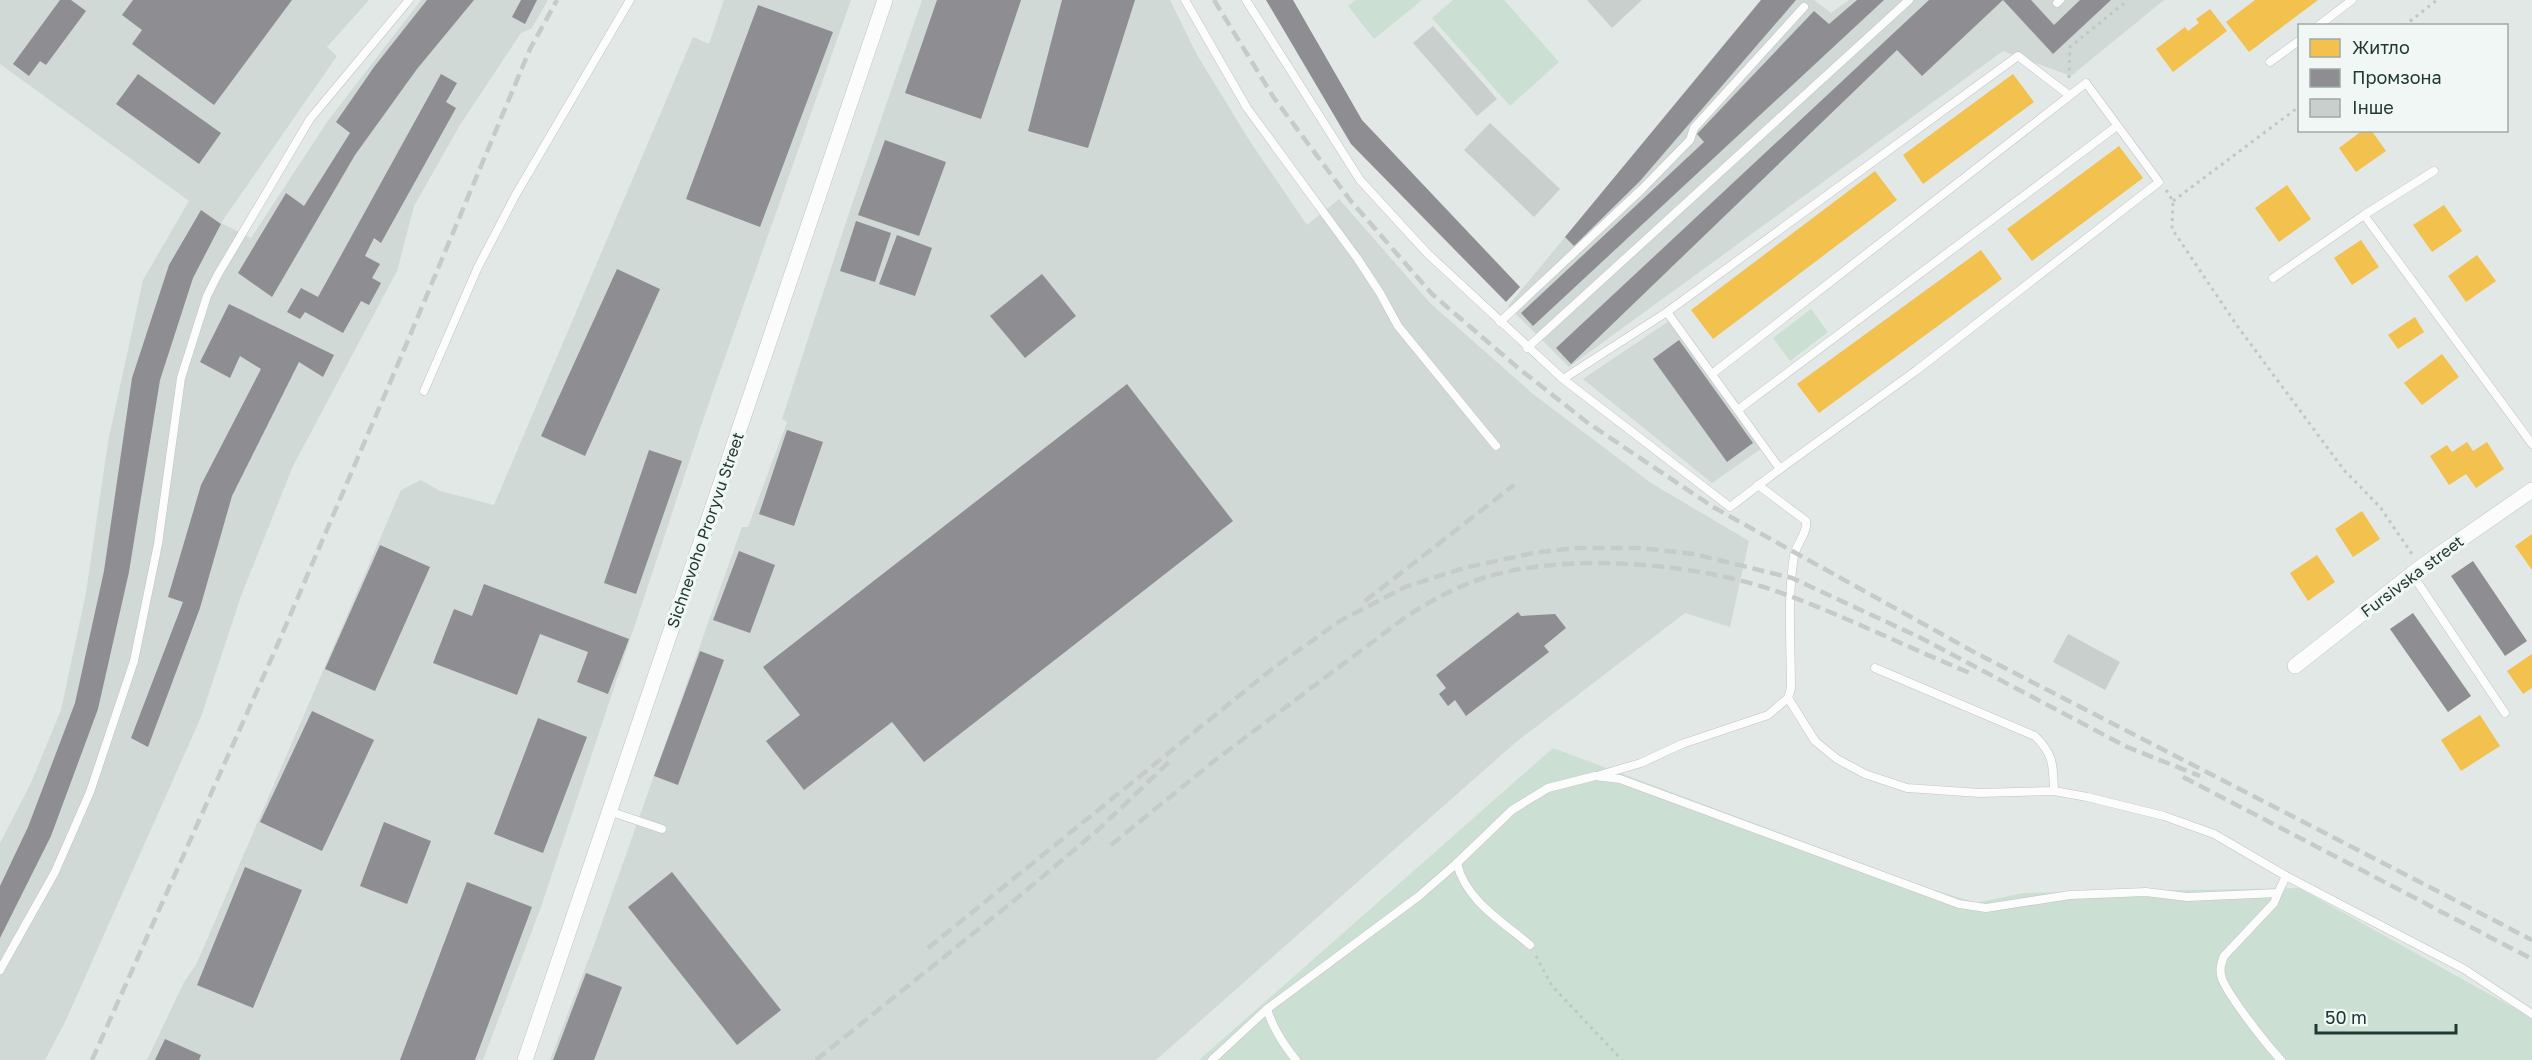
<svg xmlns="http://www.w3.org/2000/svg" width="2532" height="1060" viewBox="0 0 2532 1060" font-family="'Golos Text',sans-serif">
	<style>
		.built { fill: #d0d9d5 }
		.green { fill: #cbe0d3 }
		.homes { fill: #f2c14e }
		.industry { fill: #8d8d92 }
		.building { fill: #c9cfcd }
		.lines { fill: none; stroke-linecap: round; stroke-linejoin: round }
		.service-casing { stroke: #bfc4c2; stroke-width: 9 }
		.minor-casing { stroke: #bfc4c2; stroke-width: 16 }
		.path { stroke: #c0c8c5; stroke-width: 3; stroke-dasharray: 3 4.5; stroke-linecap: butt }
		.service { stroke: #fbfcfb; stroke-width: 8 }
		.minor { stroke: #fbfcfb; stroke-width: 15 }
		.rail { stroke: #c6cac9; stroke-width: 4.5; stroke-dasharray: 12 6; stroke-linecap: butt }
		.labels { text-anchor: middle; stroke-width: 6; stroke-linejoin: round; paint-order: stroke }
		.street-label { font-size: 16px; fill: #213935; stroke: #f0f7f4 }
	</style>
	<rect width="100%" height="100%" fill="#e2e8e5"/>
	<!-- built -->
	<g class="built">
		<path d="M 0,0 L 369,0 L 327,47 L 337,56 L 221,223 L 251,238 L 327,122 L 421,0 L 548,0 L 532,28 L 521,33 L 460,125 L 414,206 L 397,271 L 293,466 L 241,596 L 201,717 L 66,1020 L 45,1060 L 0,1060 L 0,843 L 30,785 L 61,710 L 86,593 L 108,442 L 143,280 L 189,201 L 0,64 Z"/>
		<path d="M 724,0 L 851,0 L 704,417 L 541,907 L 483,1060 L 147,1060 L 184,982 L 196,965 L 401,490 L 421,480 L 440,491 L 494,505 L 693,37 L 709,44 Z"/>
		<path d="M 922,0 L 1170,0 L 1197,55 L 1251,143 L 1307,225 L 1339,199 L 1430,303 L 1533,394 L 1651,483 L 1749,541 L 1730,627 L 1685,613 L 1516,742 L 1156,1060 L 550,1060 L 594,945 L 742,527 L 748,527 L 787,422 L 782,419 L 847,219 Z"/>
		<path d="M 1761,0 L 1814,0 L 1831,13 L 1849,0 L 2164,0 L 2071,76 L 2003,51 L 1569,367 L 1508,306 Z"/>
		<path d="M 1669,321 L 1761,449 L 1712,483 L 1583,379 Z"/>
	</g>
	<!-- green -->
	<g class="green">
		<path d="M 1356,0 L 1422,0 L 1374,39 L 1348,6 Z"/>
		<path d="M 1453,0 L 1504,0 L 1559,62 L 1510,106 L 1432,18 Z"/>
		<path d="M 1811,309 L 1828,332 L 1790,361 L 1773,338 Z"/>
		<path d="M 1553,748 L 1925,887 L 1976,903 L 2023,893 L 2299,888 L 2532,1018 L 2532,1060 L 1199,1060 Z"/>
	</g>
	<!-- homes -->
	<g class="homes">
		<path d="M 2255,0 L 2318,0 L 2249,52 L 2226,22 Z"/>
		<path d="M 2210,9 L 2227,31 L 2173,72 L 2156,49 L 2185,27 L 2188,31 L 2199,23 L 2196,19 Z"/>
		<path d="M 2013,74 L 2034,102 L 1923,184 L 1903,155 Z"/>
		<path d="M 2363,130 L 2371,130 L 2386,151 L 2356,172 L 2339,148 Z"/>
		<path d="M 2119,146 L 2143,178 L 2032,261 L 2007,229 Z"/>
		<path d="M 1875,171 L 1897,200 L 1713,339 L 1691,310 Z"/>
		<path d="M 2287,185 L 2311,219 L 2279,242 L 2255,208 Z"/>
		<path d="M 2444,205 L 2462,231 L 2432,252 L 2413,225 Z"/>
		<path d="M 2361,240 L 2379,267 L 2352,285 L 2334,258 Z"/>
		<path d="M 1981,250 L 2002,279 L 1819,413 L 1797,384 Z"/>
		<path d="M 2477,255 L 2496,281 L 2466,302 L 2448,276 Z"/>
		<path d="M 2415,317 L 2424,332 L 2398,349 L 2388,335 Z"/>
		<path d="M 2442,354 L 2459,377 L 2422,405 L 2404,383 Z"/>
		<path d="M 2467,442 L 2473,451 L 2487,442 L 2504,469 L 2476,488 L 2466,474 L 2449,485 L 2430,456 L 2447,445 L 2452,452 Z"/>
		<path d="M 2362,511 L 2380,539 L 2353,557 L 2335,529 Z"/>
		<path d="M 2532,534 L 2532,570 L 2515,546 Z"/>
		<path d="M 2317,555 L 2335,582 L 2308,601 L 2290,573 Z"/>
		<path d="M 2532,654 L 2532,688 L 2523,694 L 2507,671 Z"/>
		<path d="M 2480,715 L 2500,746 L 2461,771 L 2441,740 Z"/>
	</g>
	<!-- industry -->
	<g class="industry">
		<path d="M 60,0 L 71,0 L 86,11 L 46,65 L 40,61 L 29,76 L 13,64 Z"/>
		<path d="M 133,0 L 292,0 L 214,105 L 132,44 L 142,30 L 122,15 Z"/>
		<path d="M 427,0 L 474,0 L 417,69 L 355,155 L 272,297 L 238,273 L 286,193 L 304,206 L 350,133 L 336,122 L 374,67 Z"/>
		<path d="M 521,0 L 537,0 L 525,24 L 512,17 Z"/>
		<path d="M 937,0 L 1021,0 L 981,119 L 905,93 Z"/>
		<path d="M 1062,0 L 1135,0 L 1088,148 L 1028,131 Z"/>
		<path d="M 1266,0 L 1293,0 L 1362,120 L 1520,287 L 1506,302 L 1351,144 Z"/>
		<path d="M 1761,0 L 1796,0 L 1640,181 L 1574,246 L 1565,237 Z"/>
		<path d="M 1884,0 L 1533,326 L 1521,313 L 1704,142 L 1697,134 L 1814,11 L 1829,24 L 1857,0 Z"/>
		<path d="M 1929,0 L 2003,0 L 1922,76 L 1897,50 L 1571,364 L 1556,348 Z"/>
		<path d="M 2003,0 L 2031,0 L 2054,25 L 2080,0 L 2111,0 L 2053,54 Z"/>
		<path d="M 758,5 L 833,32 L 760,227 L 686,199 Z"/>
		<path d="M 138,74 L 221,133 L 199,164 L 116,104 Z"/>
		<path d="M 441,74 L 457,83 L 446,102 L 456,108 L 381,243 L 374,238 L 365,256 L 380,264 L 372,278 L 381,283 L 369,305 L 361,301 L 343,333 L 305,312 L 300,319 L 287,312 L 301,288 L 318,297 Z"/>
		<path d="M 885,140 L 946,162 L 919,236 L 858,215 Z"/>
		<path d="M 201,210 L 221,224 L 193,278 L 160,380 L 129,572 L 98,709 L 51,836 L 0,938 L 0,886 L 28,827 L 75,703 L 104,571 L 132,378 L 169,265 Z"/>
		<path d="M 856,221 L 891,233 L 875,282 L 840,271 Z"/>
		<path d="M 897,235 L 932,248 L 915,296 L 879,284 Z"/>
		<path d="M 617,269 L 660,289 L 585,456 L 541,436 Z"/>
		<path d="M 1042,274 L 1076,316 L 1025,358 L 990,316 Z"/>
		<path d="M 229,304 L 334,355 L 323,377 L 299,362 L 232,496 L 200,608 L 148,747 L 131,738 L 183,602 L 168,597 L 201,485 L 261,369 L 240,356 L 230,378 L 200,362 Z"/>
		<path d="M 1679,340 L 1753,443 L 1727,462 L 1653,359 Z"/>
		<path d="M 1127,384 L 1233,521 L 924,762 L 892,722 L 804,790 L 766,741 L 800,715 L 763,667 Z"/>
		<path d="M 787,430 L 823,442 L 794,526 L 759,514 Z"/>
		<path d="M 649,450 L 682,461 L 636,594 L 604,583 Z"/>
		<path d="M 380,545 L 430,567 L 375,691 L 325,669 Z"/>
		<path d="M 739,551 L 775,565 L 750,633 L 713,620 Z"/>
		<path d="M 2473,561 L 2527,641 L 2505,656 L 2451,576 Z"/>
		<path d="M 484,584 L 629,639 L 608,694 L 577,682 L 588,652 L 540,634 L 517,695 L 433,663 L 454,609 L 472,616 Z"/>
		<path d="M 1518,612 L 1521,616 L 1555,614 L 1566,628 L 1544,646 L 1549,652 L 1466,716 L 1455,700 L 1448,706 L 1439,694 L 1446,688 L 1436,675 Z"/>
		<path d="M 2413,613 L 2471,696 L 2448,712 L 2390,629 Z"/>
		<path d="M 700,651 L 724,660 L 678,785 L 654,776 Z"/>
		<path d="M 312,711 L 374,740 L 322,851 L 260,822 Z"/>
		<path d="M 538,718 L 587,737 L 543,853 L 494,834 Z"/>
		<path d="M 384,822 L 431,841 L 407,904 L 360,886 Z"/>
		<path d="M 245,867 L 302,890 L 253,1008 L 197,985 Z"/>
		<path d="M 672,872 L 781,1010 L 737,1045 L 628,907 Z"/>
		<path d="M 467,882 L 532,907 L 475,1060 L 400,1060 Z"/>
		<path d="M 586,973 L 622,987 L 594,1060 L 553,1060 Z"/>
		<path d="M 165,1039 L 201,1055 L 199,1060 L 155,1060 Z"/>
	</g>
	<!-- building -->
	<g class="building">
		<path d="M 1587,0 L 1642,0 L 1612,28 Z"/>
		<path d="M 1433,26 L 1497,99 L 1477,116 L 1413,43 Z"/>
		<path d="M 1490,123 L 1560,189 L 1534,217 L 1464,150 Z"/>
		<path d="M 2068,634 L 2120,662 L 2105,690 L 2053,662 Z"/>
	</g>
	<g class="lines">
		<!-- service casing -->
		<g class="service-casing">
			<g id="service">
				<path d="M 1185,0 L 1247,108 L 1357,258 L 1380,293 L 1398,326 L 1496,446"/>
				<path d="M 1246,0 L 1360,180 L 1427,253 L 1563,379 L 1730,507 L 1780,469 L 1667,312 L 1563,379"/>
				<path d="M 2057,3 L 2060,0"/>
				<path d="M 2318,26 L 2352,0"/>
				<path d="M 2270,62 L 2300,40"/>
				<path d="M 2364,215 L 2532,444"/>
				<path d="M 2273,278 L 2364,215 L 2434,171"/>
				<path d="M 1667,312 L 2018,56 L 2069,95"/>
				<path d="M 1500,322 L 1642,189 L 1690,140 L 1694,128 L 1804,7"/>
				<path d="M 1527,348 L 1909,0"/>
				<path d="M 1712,374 L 2086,83 L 2159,182 L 1917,370 L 1780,469"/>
				<path d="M 424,391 L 478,267 L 515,196 L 630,0"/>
				<path d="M 1739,409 L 2117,126"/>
				<path d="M 2412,574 L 2505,713"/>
				<path d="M 1875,668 L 2035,736 C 2054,755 2053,765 2054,791"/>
				<path d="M 1788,698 L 1815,741 L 1837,759 L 1865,774 L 1907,788 L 1980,793 L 2054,791 L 2087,797 L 2164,816 L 2214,834 L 2286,876 L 2464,969 L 2532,1014"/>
				<path d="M 1600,775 L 1641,763 L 1682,744 L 1768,715 L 1788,698 L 1791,688 C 1791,644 1787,599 1794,556 C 1796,544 1808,533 1806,521 L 1758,485"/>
				<path d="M 609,811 L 662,829"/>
				<path d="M 1457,863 C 1465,900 1503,922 1530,945"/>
				<path d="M 2278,893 L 2274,903 L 2224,956 C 2221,964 2219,970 2222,979 C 2230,998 2266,1044 2281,1060"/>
				<path d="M 0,970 L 55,872 L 90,792 L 134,661 L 158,544 L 181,378 L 207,296 L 217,276 L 310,119 L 409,0"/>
				<path d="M 1267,1009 C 1273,1029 1283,1044 1296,1060"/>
				<path d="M 1212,1060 L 1267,1009 L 1419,896 L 1457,863 L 1512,810 L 1548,788 L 1595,776 L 1620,779 L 1959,904 L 1986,908 L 2070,895 L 2146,892 L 2187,897 L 2278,893 L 2286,876"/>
			</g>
		</g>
		<!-- minor casing -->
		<g class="minor-casing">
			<g id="minor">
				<path d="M 2295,666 L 2421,567 L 2532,490"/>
				<path d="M 525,1060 L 885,0"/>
			</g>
		</g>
		<!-- path -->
		<g class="path">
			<path d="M 2404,26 L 2437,0"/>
			<path d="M 2069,78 L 2070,47 L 2128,0"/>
			<path d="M 2166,190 L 2173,201 L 2172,229 L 2238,327 L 2344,470 L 2380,507 L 2412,554"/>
			<path d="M 2173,201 L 2300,106"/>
			<path d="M 1536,956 L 1552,986 L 1622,1060"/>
		</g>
		<!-- service -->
		<use href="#service" class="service"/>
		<!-- minor -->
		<use href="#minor" class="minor"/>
		<!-- rail -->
		<g class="rail">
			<path d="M 1214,0 L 1274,98 L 1350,200 L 1432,294 L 1517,367 L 1588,423 L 1713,507 L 1972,651 L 2532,940"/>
			<path d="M 1365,601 L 1514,485"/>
			<path d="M 2183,777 L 2532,959"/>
			<path d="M 1111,845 L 1214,761 L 1403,619 C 1428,602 1454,588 1483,578 C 1568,551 1704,563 1787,595 C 1849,618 1909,648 1970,673"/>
			<path d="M 928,948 L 1272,669 L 1340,621 L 1405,587 L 1464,568 L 1533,553 L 1576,548 L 1640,548 L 1694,554 L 1792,578 L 1919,637 L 2127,747 L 2200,776"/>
			<path d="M 92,1060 L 277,646 L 398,364 L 530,49 L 557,0"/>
			<path d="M 816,1060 L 1016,899 L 1099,829 L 1171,760"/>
		</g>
	</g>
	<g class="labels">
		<!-- street labels -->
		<g class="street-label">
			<text transform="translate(705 530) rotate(-71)" y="6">Sichnevoho Proryvu Street</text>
			<text transform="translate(2412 576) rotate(-37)" y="6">Fursivska street</text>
		</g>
	</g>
	<!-- legend -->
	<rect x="2298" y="24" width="210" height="108" fill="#f0f7f4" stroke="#9daba8" stroke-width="1.5"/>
	<rect x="2310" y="39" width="30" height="18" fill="#f2c14e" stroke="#9daba8" stroke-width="1.5"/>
	<text x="2352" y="54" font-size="18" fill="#213935">Житло</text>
	<rect x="2310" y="69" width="30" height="18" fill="#8d8d92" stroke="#9daba8" stroke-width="1.5"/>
	<text x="2352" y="84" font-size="18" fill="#213935">Промзона</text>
	<rect x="2310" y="99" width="30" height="18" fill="#c9cfcd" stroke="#9daba8" stroke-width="1.5"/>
	<text x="2352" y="114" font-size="18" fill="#213935">Інше</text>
	<!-- scale -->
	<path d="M2316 1024v9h140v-9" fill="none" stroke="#213935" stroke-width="3"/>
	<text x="2325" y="1024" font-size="18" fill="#213935" stroke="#f0f7f4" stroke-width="4.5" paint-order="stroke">50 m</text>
</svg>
